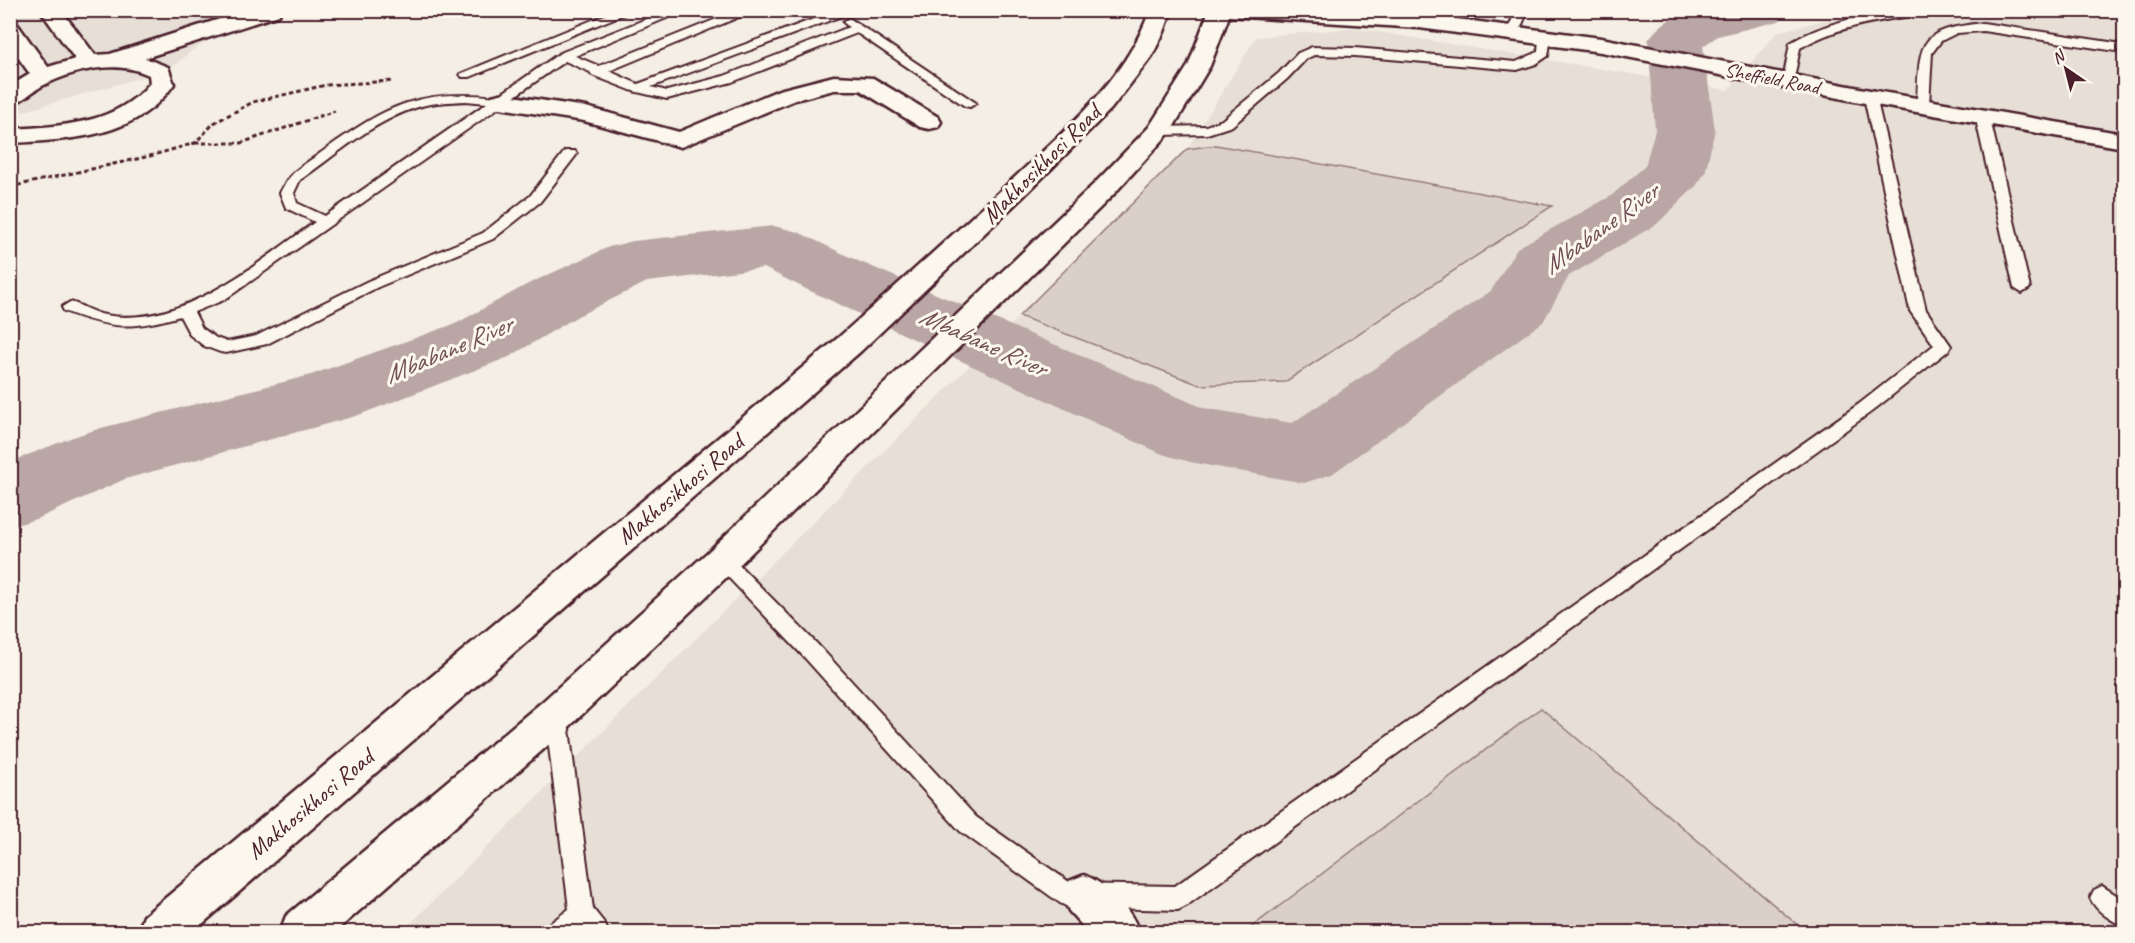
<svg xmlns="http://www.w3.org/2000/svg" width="2135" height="943" viewBox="0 0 2135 943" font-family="Caveat,sans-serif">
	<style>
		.built { fill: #e7dfd6 }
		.green { fill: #dbd0c9; stroke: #92787a; stroke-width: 1.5 }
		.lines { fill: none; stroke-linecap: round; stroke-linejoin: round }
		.river { fill: #baa7a5; fill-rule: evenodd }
		.lane-casing { stroke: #4a1f2b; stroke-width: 4 }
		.street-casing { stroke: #4a1f2b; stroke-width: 5 }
		.secondary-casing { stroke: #4a1f2b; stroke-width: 5 }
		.path { stroke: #4a1f2b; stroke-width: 3; stroke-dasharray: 4.5 3; stroke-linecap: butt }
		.lane { fill: #fbf7ec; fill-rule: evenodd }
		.street { fill: #fbf7ec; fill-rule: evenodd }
		.secondary { fill: #fbf7ec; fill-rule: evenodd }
		.labels { text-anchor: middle; stroke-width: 6; stroke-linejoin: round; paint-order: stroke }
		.far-street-label { font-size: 20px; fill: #4a1f2b; stroke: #fbf7ec }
		.street-label { font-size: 24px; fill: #4a1f2b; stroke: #fbf7ec }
		.water-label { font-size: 26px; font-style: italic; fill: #714f56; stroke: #fbf7ec }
	</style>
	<rect width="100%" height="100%" fill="#f4eee4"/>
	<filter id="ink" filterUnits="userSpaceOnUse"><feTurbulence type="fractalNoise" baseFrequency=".0167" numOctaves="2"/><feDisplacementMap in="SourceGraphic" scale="12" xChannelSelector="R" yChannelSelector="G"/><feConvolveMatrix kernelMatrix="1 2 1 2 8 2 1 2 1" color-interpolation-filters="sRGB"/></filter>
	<g filter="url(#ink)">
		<!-- built -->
		<g class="built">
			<path d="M 11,11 L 277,11 L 211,39 L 191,51 L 175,65 L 160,72 L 11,115 Z"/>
			<path d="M 1860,11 L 2124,11 L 2124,932 L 402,932 L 1187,149 L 1256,37 L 1354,28 L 1728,90 L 1777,32 Z"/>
		</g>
		<!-- green -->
		<g class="green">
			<path d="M 1216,145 L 1552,206 L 1285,382 L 1200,385 L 1019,316 L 1187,149 Z"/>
			<path d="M 1541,708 L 1806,932 L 1245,932 Z"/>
		</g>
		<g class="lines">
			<!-- river -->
			<path class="river" d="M 1690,10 L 1786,10 L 1779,21 L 1718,36 L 1703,46 L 1715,130 L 1705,173 L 1696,186 L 1657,224 L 1569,276 L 1543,322 L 1332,474 L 1304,483 L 1190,462 L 1162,454 L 808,290 L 764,268 L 647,282 L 578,316 L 509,357 L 356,416 L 125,479 L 39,518 L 10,527 L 10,462 L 73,437 L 101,428 L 311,375 L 457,323 L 528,284 L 609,247 L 633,241 L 774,226 L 798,232 L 856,260 L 1204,408 L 1292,423 L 1491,291 L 1517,248 L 1611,196 L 1645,166 L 1655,130 L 1648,40 C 1658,26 1673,15 1690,10 Z"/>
			<!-- lane casing -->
			<g class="lane-casing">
				<g id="lane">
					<path d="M 617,10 L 634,10 L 470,77 L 462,77 L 460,74 Z"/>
					<path d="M 669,10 L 686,10 L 575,56 L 599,66 L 739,10 L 756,10 L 609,71 L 638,84 L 838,10 L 844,14 L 842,16 L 651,87 L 667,91 L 724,76 L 849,27 L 843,22 L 849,18 L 976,103 L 970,107 L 965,106 L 857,33 L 732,82 L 667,99 L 633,91 L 592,75 L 590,72 L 565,61 L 224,300 L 194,312 L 202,328 L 216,338 L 227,342 L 256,336 L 368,281 L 483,233 L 530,196 L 565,151 L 575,151 L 577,154 L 540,202 L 493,239 L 378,287 L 267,344 L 226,353 L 220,352 L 204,346 L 190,335 L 180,316 C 131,330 111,329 64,311 L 62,307 L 70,302 C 82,305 93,313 105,315 C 182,329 257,263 315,222 L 286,208 L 280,193 C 291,169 305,165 326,149 C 386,106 421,88 497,97 L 560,53 ZM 466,101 L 487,103 L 325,216 L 297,203 L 294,193 L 300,180 C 336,155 372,122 415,108 C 432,102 449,102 466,101 Z"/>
					<path d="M 1516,10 L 1528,10 L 1519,32 L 1513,36 L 1507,32 Z"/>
					<path d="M 1898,10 L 1929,10 L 1924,14 C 1880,21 1839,25 1800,48 L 1793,84 L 1789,85 L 1783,81 L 1790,43 C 1824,23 1860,16 1898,10 Z"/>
					<path d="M 1983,23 L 2116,43 L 2122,47 L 2116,51 L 1983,31 L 1957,33 L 1941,41 L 1932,53 L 1929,105 L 1928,108 L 1918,108 L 1917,105 C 1920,44 1915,30 1983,23 Z"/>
					<path d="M 1545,33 L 1551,37 L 1548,56 L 1536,64 L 1517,70 L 1355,56 L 1314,55 L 1306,59 L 1287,79 L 1232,126 L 1207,134 L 1159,135 L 1152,131 L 1159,127 L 1206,126 L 1222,120 L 1279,73 L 1298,53 L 1312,47 L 1355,48 L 1516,62 L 1538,52 L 1539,37 Z"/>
					<path d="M 1870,93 L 1876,97 L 1926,310 L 1951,346 L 1949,350 L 1871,412 L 1186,906 L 1178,910 L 1068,907 L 1060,903 L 960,831 L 805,658 L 712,560 L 715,555 L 722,553 L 729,555 L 819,646 L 976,817 L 1072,884 L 1175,886 L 1859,404 L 1934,345 L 1910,311 L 1864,97 Z"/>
					<path d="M 1982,111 L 1989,115 L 2030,288 L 2022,293 L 2014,288 L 1975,115 Z"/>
					<path d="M 556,705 L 564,707 L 567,714 L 593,909 L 605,924 L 608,932 L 546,932 L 549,924 L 569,909 L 545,714 L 548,707 Z"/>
					<path d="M 2102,886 L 2124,900 L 2124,926 C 2111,921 2096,911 2090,898 L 2094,890 Z"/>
				</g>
			</g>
			<!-- street casing -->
			<g class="street-casing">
				<g id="street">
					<path d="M 834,76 L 873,78 L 938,117 L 941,122 L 938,127 L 929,129 L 920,127 L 860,90 L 834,90 L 795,100 L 681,147 L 584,121 L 500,108 L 492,106 L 488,101 L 492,96 L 500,94 L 586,107 L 679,132 L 779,90 Z"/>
					<path d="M 1084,875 C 1107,884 1131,908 1139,932 L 1088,932 L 1069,911 L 1062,896 L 1069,881 Z"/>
				</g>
			</g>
			<!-- secondary casing -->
			<g class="secondary-casing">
				<g id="secondary">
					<path d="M 40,10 L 61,10 L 95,55 L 110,54 L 248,10 L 281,10 L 279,15 L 145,58 L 168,67 L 174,84 C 137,138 70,140 10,143 L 10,129 C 62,126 115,125 150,83 L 149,75 C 116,59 73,70 42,86 C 31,92 22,102 10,105 L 10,86 L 30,74 L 10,46 L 10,24 L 18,25 L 48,67 L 75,59 Z"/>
					<path d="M 1150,10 L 1172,10 L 1164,32 L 1152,56 L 1111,109 L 1029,191 L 861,351 L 193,932 L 138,932 L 144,916 L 839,337 C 893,289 946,241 999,192 C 1055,139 1124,85 1150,10 Z"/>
					<path d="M 1209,10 L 1350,10 L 1419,14 L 1601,38 L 1870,90 L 2124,134 L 2124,148 L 1870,104 L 1601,52 L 1419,28 L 1229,16 L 1210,66 L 1171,131 L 1112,196 L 734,570 L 570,726 L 335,932 L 280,932 L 286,916 L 542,702 L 710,550 L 1094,184 L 1149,127 L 1188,66 Z"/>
				</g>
			</g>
			<!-- path -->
			<g class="path">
				<path d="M 195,143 L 241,143 L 335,111"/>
				<path d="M 10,187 L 150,156 L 195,143 L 214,123 L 253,102 L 326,85 L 393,81"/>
			</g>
			<!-- lane -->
			<use href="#lane" class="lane"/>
			<!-- street -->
			<use href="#street" class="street"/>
			<!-- secondary -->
			<use href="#secondary" class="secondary"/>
		</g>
	</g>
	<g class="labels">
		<!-- far-street labels -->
		<g class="far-street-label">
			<text transform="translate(1772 78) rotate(11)" y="7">Sheffield Road</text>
		</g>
		<!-- street labels -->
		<g class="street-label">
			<text transform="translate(1041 164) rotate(-45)" y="8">Makhosikhosi Road</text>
			<text transform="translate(680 489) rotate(-40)" y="8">Makhosikhosi Road</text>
			<text transform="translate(310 804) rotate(-40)" y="8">Makhosikhosi Road</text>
		</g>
		<!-- water labels -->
		<g class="water-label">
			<text transform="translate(1600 228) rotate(-36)" y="9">Mbabane River</text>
			<text transform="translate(983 341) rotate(24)" y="9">Mbabane River</text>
			<text transform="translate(448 349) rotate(-23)" y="9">Mbabane River</text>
		</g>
	</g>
	<!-- margin -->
	<rect width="2135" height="943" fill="none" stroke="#fbf7ec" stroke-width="36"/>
	<rect x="18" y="18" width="2099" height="907" fill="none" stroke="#4a1f2b" stroke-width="2" filter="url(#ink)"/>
	<!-- north arrow -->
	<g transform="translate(2066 69) rotate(325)" stroke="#fbf7ec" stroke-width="4.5" paint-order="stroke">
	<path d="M0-4.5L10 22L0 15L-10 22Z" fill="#4a1f2b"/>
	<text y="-9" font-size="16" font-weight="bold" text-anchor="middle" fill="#4a1f2b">N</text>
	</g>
</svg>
